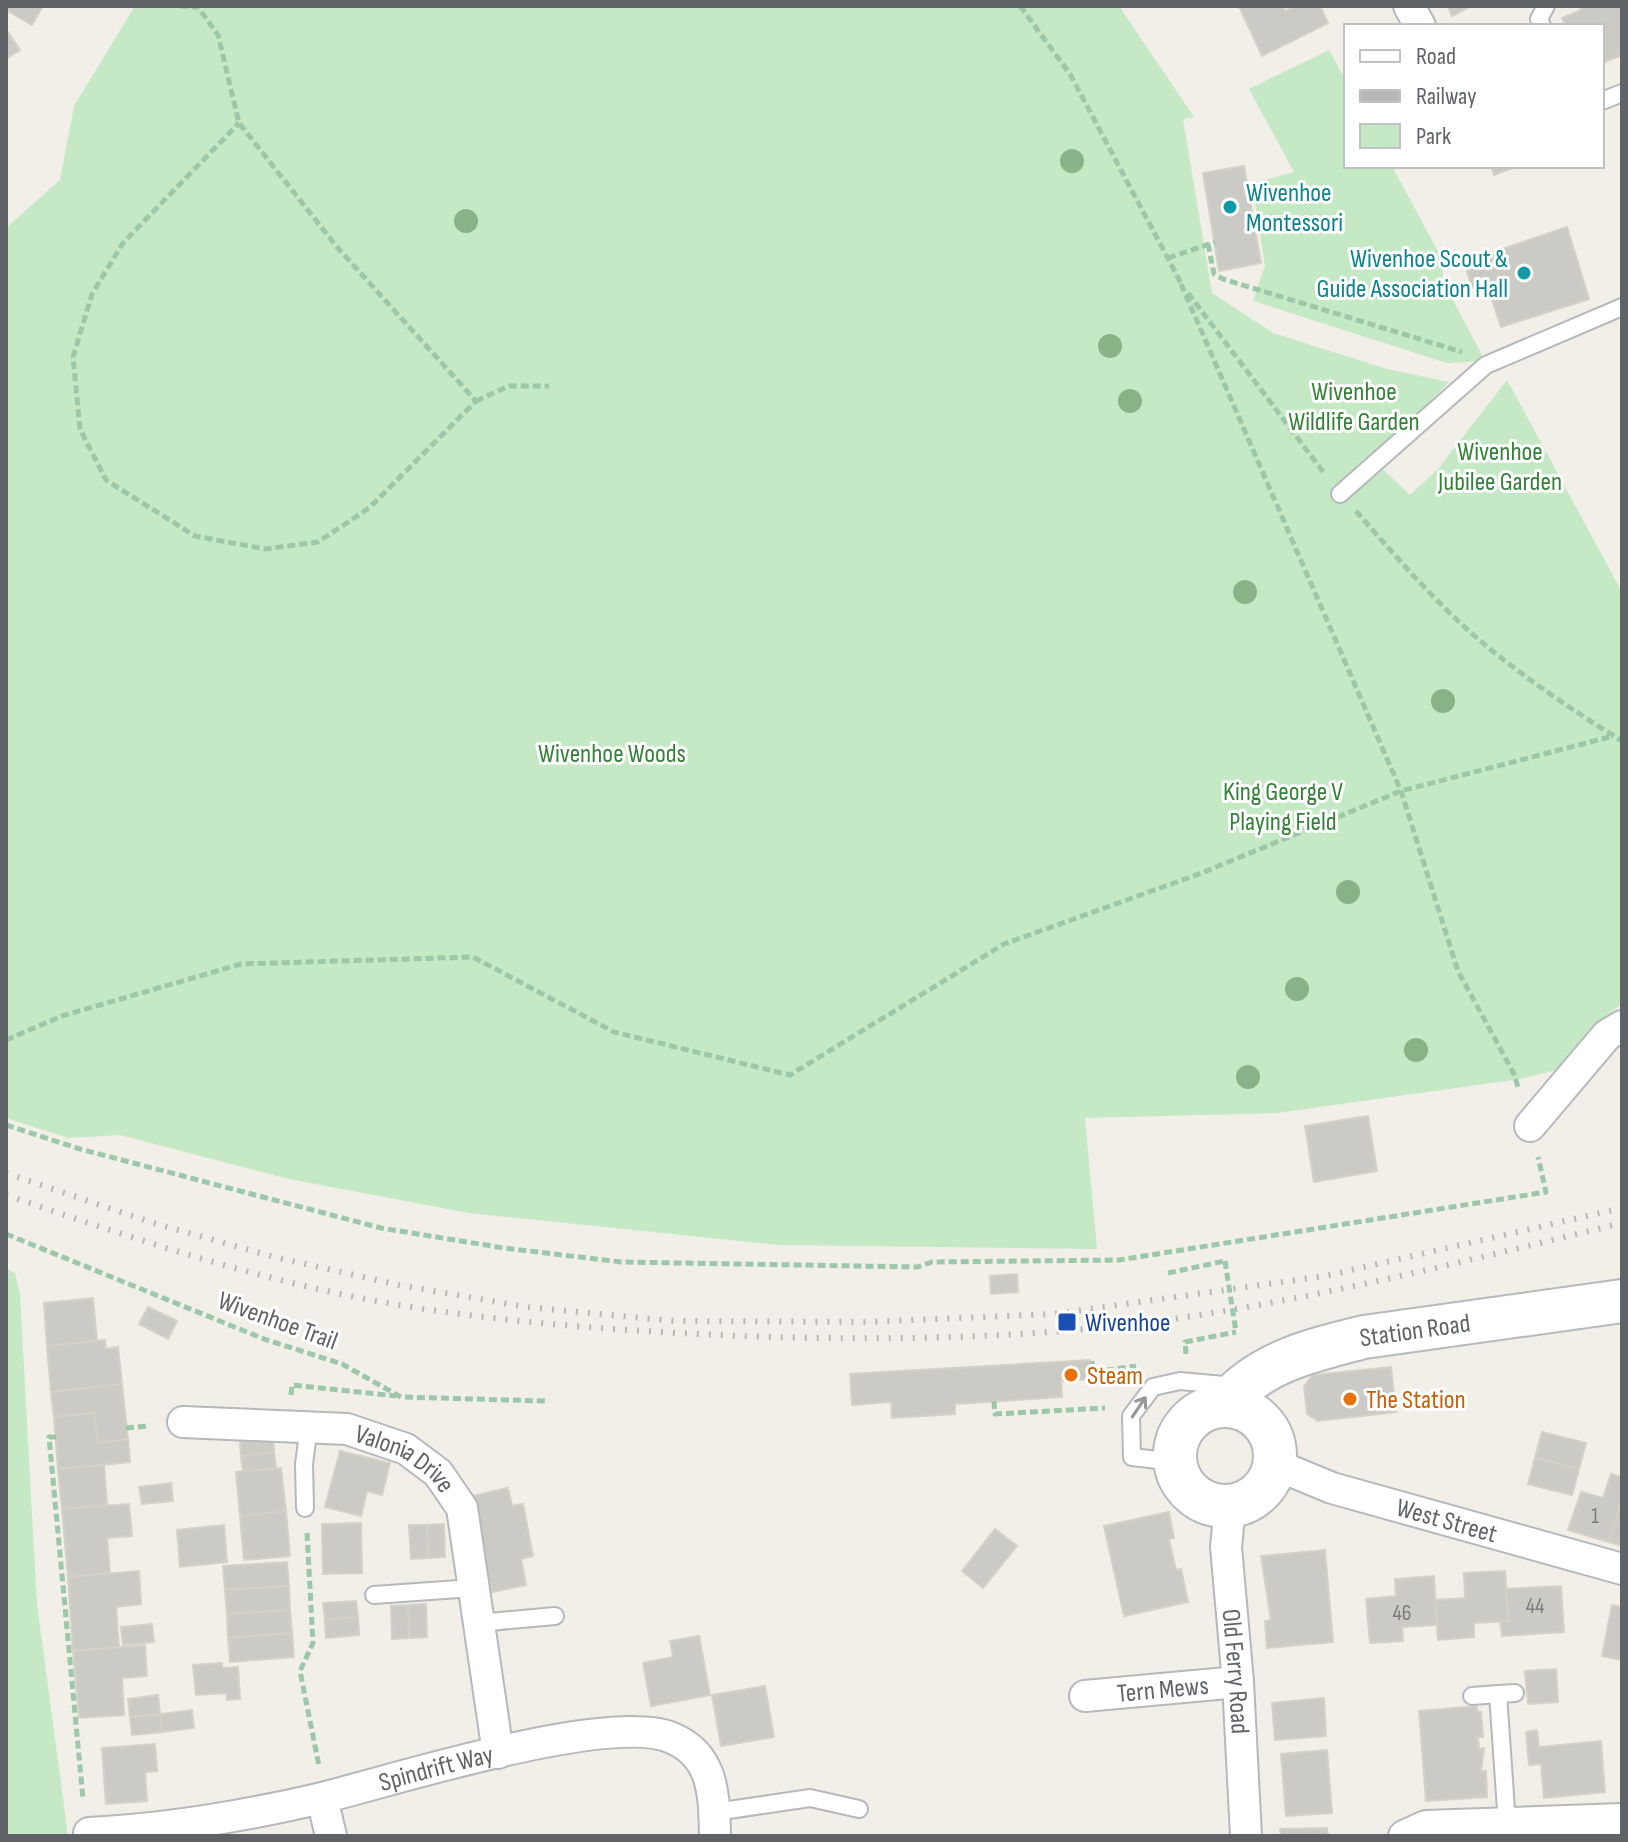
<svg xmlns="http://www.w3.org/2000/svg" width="1628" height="1842" viewBox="0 0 1628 1842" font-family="'Sofia Sans Condensed',sans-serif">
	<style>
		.green { fill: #c5e8c5 }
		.building { fill: #cccac5; stroke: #d6d1c6; stroke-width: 2 }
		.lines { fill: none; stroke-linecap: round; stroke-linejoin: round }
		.lane-casing { stroke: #b5b8bc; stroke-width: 20 }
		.street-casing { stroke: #b5b8bc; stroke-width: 34 }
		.secondary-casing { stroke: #b6babf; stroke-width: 46 }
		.path { stroke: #9cc7a9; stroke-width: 5; stroke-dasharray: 8 4; stroke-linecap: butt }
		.lane { stroke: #fff; stroke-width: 16 }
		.street { stroke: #fff; stroke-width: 30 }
		.secondary { stroke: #fff; stroke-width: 42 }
		.rail { stroke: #b6b7b8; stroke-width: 6; stroke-dasharray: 2 10; stroke-linecap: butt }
		.path-bridge { stroke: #9cc7a9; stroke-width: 5; stroke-dasharray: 8 4; stroke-linecap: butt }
		.tree { fill: #89b387 }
		.oneway { stroke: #979a9d }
		.culture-dot { fill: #0f9aa8; stroke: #fff; stroke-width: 3 }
		.transit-dot { fill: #1a4fb4; stroke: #fff; stroke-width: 3 }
		.food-dot { fill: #e8710a; stroke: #fff; stroke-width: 3 }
		.labels { text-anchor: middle; stroke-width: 6; stroke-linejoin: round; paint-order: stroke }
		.number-label { font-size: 22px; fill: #7a7d7f }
		.culture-label { font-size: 26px; fill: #0d838f; stroke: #fff; text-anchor: start }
		.park-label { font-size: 26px; fill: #348238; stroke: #fff }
		.street-label { font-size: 26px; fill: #5f6368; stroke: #fff }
		.transit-label { font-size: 26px; fill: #164399; stroke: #fff; text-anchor: start }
		.food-label { font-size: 26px; fill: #c56008; stroke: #fff; text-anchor: start }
	</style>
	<rect width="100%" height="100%" fill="#f1efe8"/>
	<!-- green -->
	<g class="green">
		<path d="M 135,6 L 1119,6 L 1194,117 L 1183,119 L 1212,293 L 1273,333 L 1387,369 L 1449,382 L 1372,459 L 1410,495 L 1438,469 L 1507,380 L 1622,592 L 1622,1004 L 1592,1026 L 1557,1070 L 1520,1079 L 1277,1113 L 1085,1118 L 1097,1249 L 779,1245 L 469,1213 L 289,1179 L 120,1135 L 68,1138 L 6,1118 L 6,228 L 60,180 L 74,106 Z"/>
		<path d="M 1329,50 L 1346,81 L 1346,166 L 1392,166 L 1442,259 L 1443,281 L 1485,361 L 1447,363 L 1253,301 L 1265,266 L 1252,183 L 1294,172 L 1249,89 Z"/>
		<path d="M 6,1269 L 15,1273 L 20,1295 L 37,1604 L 68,1836 L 6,1836 Z"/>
	</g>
	<!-- building -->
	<g class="building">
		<path d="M 6,6 L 43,6 L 32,25 L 6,10 Z"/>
		<path d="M 1239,6 L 1282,6 L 1285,11 L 1295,6 L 1320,6 L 1328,23 L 1262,56 Z"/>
		<path d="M 1448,6 L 1471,6 L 1452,16 Z"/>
		<path d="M 1580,6 L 1622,6 L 1622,55 L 1602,63 L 1602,26 L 1566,26 L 1562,18 L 1581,10 Z"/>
		<path d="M 6,29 L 20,50 L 6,59 Z"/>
		<path d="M 1244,166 L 1261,263 L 1219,271 L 1203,173 Z"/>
		<path d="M 1491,166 L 1518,166 L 1494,175 Z"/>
		<path d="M 1567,227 L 1589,299 L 1501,327 L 1487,284 L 1472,288 L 1464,262 Z"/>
		<path d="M 1368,1116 L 1377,1171 L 1314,1182 L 1305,1126 Z"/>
		<path d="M 1017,1274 L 1018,1292 L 991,1294 L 990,1276 Z"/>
		<path d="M 93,1298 L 97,1342 L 47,1346 L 44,1303 Z"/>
		<path d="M 148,1307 L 177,1321 L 168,1339 L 139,1324 Z"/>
		<path d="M 105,1340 L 106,1349 L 118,1347 L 122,1384 L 51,1392 L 47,1346 Z"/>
		<path d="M 1090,1360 L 1092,1379 L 1061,1381 L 1062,1397 L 955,1404 L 955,1414 L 892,1418 L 891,1402 L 852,1405 L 850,1374 Z"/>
		<path d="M 1391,1367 L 1396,1412 L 1318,1421 L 1307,1414 L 1304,1386 L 1313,1375 Z"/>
		<path d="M 122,1384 L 128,1439 L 98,1443 L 94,1413 L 54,1417 L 51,1392 Z"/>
		<path d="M 94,1413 L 98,1443 L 128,1439 L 130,1462 L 58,1469 L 54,1417 Z"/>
		<path d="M 1542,1432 L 1586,1443 L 1579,1469 L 1535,1458 Z"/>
		<path d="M 273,1438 L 274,1452 L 241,1456 L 240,1442 Z"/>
		<path d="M 340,1451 L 390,1463 L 382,1495 L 367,1491 L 361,1516 L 325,1507 Z"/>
		<path d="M 274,1452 L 276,1468 L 243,1472 L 241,1456 Z"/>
		<path d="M 1535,1458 L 1579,1469 L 1572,1495 L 1528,1484 Z"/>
		<path d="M 104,1465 L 107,1505 L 62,1509 L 58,1469 Z"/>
		<path d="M 281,1468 L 286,1511 L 240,1516 L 236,1472 Z"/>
		<path d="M 1611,1474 L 1622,1477 L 1622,1500 L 1609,1542 L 1568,1530 L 1581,1492 L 1603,1498 Z"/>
		<path d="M 171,1483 L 173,1501 L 142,1504 L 139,1487 Z"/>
		<path d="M 508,1488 L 512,1506 L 523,1504 L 533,1556 L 521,1559 L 526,1585 L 492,1592 L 472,1496 Z"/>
		<path d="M 1622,1500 L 1622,1546 L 1609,1542 Z"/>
		<path d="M 129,1504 L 132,1536 L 107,1538 L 110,1573 L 68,1577 L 62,1509 Z"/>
		<path d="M 286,1511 L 290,1556 L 244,1560 L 240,1516 Z"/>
		<path d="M 1169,1512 L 1174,1538 L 1169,1539 L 1176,1570 L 1181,1569 L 1188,1602 L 1124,1616 L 1104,1526 Z"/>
		<path d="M 361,1523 L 362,1573 L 323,1574 L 322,1524 Z"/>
		<path d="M 444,1524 L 445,1557 L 428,1558 L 427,1525 Z"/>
		<path d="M 224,1525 L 227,1562 L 180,1567 L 177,1530 Z"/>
		<path d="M 409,1525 L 427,1525 L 428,1558 L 411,1559 Z"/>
		<path d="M 995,1529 L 1017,1546 L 983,1588 L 962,1571 Z"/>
		<path d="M 1325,1550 L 1333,1642 L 1267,1648 L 1265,1621 L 1271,1620 L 1261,1556 Z"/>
		<path d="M 287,1562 L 289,1586 L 225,1590 L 223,1566 Z"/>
		<path d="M 139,1571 L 141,1604 L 116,1607 L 119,1647 L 73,1651 L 68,1577 Z"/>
		<path d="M 1505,1571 L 1509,1621 L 1474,1623 L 1474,1637 L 1438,1640 L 1435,1600 L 1465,1598 L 1464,1573 Z"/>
		<path d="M 1434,1576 L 1437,1625 L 1402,1627 L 1403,1641 L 1370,1643 L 1366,1599 L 1396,1596 L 1395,1579 Z"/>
		<path d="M 289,1586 L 290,1610 L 227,1614 L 225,1590 Z"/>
		<path d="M 1561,1586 L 1564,1632 L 1502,1636 L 1500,1621 L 1509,1621 L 1506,1589 Z"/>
		<path d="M 356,1601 L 358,1617 L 325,1620 L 323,1603 Z"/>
		<path d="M 426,1604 L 427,1637 L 409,1638 L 408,1605 Z"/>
		<path d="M 408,1605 L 409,1638 L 392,1639 L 391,1606 Z"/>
		<path d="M 1612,1605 L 1622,1607 L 1622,1660 L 1602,1656 Z"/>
		<path d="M 290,1610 L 292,1633 L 228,1638 L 227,1614 Z"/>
		<path d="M 358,1617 L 359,1635 L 326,1638 L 325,1620 Z"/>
		<path d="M 152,1624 L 154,1642 L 123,1645 L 121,1627 Z"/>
		<path d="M 292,1633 L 294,1657 L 230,1662 L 228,1638 Z"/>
		<path d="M 699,1636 L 710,1695 L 651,1706 L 643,1663 L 673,1657 L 670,1641 Z"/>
		<path d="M 145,1645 L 147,1676 L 122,1678 L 124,1715 L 79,1718 L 73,1651 Z"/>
		<path d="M 222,1663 L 222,1668 L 238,1667 L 240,1699 L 227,1700 L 226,1693 L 196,1695 L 193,1665 Z"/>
		<path d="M 1556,1669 L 1558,1702 L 1528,1704 L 1525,1671 Z"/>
		<path d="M 765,1686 L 774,1737 L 721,1746 L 712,1695 Z"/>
		<path d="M 158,1695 L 160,1714 L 130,1717 L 128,1699 Z"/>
		<path d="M 1324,1698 L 1326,1736 L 1275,1740 L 1272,1703 Z"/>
		<path d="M 1477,1706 L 1477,1711 L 1481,1712 L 1483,1737 L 1478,1737 L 1479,1749 L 1484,1748 L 1481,1771 L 1486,1771 L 1487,1797 L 1426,1801 L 1419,1711 Z"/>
		<path d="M 192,1710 L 194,1728 L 162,1732 L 160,1714 Z"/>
		<path d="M 160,1714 L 162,1732 L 132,1735 L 130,1717 Z"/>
		<path d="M 1537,1730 L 1539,1747 L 1601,1741 L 1605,1792 L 1544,1798 L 1541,1764 L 1529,1765 L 1526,1732 Z"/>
		<path d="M 155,1744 L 157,1771 L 145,1772 L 147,1801 L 106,1804 L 102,1748 Z"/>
		<path d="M 1327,1750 L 1332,1813 L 1286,1816 L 1281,1754 Z"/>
		<path d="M 1327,1828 L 1328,1836 L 1281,1836 L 1280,1829 Z"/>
	</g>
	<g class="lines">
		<!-- lane casing -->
		<g class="lane-casing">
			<g id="lane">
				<path d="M 1542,26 L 1539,19 L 1546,6"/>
				<path d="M 1602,101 L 1622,93"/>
				<path d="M 1340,494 L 1486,365 L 1622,307"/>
				<path d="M 1175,1462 L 1132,1457 L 1131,1416 L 1153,1387 L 1180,1381 L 1234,1386"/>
				<path d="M 305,1508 L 304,1464 L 309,1426"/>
				<path d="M 374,1595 L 473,1588"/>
				<path d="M 478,1623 L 555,1616"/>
				<path d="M 1472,1696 L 1498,1694"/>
				<path d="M 715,1812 L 810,1798 L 859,1809"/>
				<path d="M 1507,1824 L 1498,1694 L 1515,1693"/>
			</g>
		</g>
		<!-- street casing -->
		<g class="street-casing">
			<g id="street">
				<path d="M 1409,6 L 1420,26"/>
				<path d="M 1530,1126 L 1607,1035 L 1622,1026"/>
				<path id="s1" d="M 183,1422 L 347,1429 L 406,1449 L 438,1473 L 462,1508 L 498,1753"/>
				<path id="s2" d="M 1274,1464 L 1332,1488 L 1622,1569"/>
				<path id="s3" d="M 1230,1506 L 1226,1547 L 1238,1682 L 1246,1836"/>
				<path id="s4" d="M 1085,1696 L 1238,1682"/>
				<path d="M 322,1798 L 331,1836"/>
				<path id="s5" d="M 89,1833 C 168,1829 245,1816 322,1798 C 394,1780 611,1711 672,1738 C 715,1756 714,1797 715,1836"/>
				<path d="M 1404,1836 L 1426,1826 L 1622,1819"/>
			</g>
		</g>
		<!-- secondary casing -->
		<g class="secondary-casing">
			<g id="secondary">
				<path id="s6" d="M 1224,1405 C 1259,1362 1312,1350 1364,1337 L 1622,1301"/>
				<circle cx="1225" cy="1456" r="50"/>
			</g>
		</g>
		<!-- path -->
		<g class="path">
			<path d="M 180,6 L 198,7 L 218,35 L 239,123 L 337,247 L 476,401 L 369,508 L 318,542 L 265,549 L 195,536 L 106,480 L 80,429 L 73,357 L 92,294 L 123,243 L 239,123"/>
			<path d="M 1020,6 L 1070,74 L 1182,285"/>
			<path d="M 1208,244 L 1214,274 L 1223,279 L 1462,352"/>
			<path d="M 1168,258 L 1215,242"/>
			<path d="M 1181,284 L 1401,791 L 1458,971 L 1514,1074 L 1519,1090"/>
			<path d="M 1188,293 L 1324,473"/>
			<path d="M 476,401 L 509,386 L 549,386"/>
			<path d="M 1356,511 C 1398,559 1441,609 1490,649 C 1532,683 1577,713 1622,741"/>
			<path d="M 6,1040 L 62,1016 L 241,964 L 473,957 L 614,1032 L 790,1075 L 1004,944 L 1199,874 L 1401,791 L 1613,736"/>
			<path d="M 6,1125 L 80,1149 L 381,1228 L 504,1248 L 621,1262 L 917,1267 L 932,1262 L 1119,1260 L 1546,1192 L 1538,1157"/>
			<path d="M 6,1234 L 264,1339 L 342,1364 L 401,1397 L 545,1401"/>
			<path d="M 1168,1273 L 1225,1261"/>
			<path d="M 1186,1354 L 1185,1342 L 1236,1332"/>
			<path d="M 1092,1361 L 1093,1372 L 1136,1366"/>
			<path d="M 291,1395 L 292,1385 L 396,1396"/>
			<path d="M 994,1401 L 995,1414 L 1105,1408"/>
			<path d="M 126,1428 L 149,1426"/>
			<path d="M 56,1437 L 49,1437 L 83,1799"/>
			<path d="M 307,1533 L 313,1643 L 300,1671 L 319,1766"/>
		</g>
		<!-- lane -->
		<use href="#lane" class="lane"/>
		<!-- street -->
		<use href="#street" class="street"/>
		<!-- secondary -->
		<use href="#secondary" class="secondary"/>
		<!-- rail -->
		<g class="rail">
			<path d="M 6,1173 L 150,1222 L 274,1257 L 399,1285 L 526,1307 L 674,1321 L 867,1322 L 1054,1314 L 1325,1276 L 1622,1208"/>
			<path d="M 6,1195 C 131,1238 257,1280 387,1303 C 504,1323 623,1331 741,1336 C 890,1341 1038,1339 1186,1317 C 1333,1295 1478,1258 1622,1223"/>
		</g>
		<!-- path-bridge -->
		<path class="path-bridge" d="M 1225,1261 L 1236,1332"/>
	</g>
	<!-- trees -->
	<g class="tree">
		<circle cx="1072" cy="161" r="12"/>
		<circle cx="466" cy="221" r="12"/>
		<circle cx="1110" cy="346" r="12"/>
		<circle cx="1130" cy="401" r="12"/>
		<circle cx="1245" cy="592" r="12"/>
		<circle cx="1443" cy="701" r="12"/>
		<circle cx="1348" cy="892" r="12"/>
		<circle cx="1297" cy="989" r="12"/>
		<circle cx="1416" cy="1050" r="12"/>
		<circle cx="1248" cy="1077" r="12"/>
	</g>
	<!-- one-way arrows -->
	<defs><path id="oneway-shaft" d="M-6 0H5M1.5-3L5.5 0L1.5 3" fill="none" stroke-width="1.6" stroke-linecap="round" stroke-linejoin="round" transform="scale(2)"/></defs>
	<use class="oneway" href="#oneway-shaft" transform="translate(1139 1407) rotate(-56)"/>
	<!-- markers -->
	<g class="culture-dot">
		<circle cx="1230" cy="207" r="8"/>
		<circle cx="1524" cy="273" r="8"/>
	</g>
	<rect class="transit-dot" x="1057" y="1312" width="20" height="20" rx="4"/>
	<g class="food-dot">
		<circle cx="1071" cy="1375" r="8"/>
		<circle cx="1350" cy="1399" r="8"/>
	</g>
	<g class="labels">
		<!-- number labels -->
		<g class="number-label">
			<text x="1595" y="1523">1</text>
			<text x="1535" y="1613">44</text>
			<text x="1402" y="1620">46</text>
		</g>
		<!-- culture labels -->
		<g class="culture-label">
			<text x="1246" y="201">Wivenhoe<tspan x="1246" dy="30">Montessori</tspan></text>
			<text x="1508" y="267" text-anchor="end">Wivenhoe Scout &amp;<tspan x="1508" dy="30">Guide Association Hall</tspan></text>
		</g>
		<!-- park labels -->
		<g class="park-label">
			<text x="1354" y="400">Wivenhoe<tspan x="1354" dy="30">Wildlife Garden</tspan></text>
			<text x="1500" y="460">Wivenhoe<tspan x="1500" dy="30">Jubilee Garden</tspan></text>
			<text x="612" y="762">Wivenhoe Woods</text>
			<text x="1283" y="800">King George V<tspan x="1283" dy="30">Playing Field</tspan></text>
		</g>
		<!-- street labels -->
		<g class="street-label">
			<text transform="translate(278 1320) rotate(20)" y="9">Wivenhoe Trail</text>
			<text dy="9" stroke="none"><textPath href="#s6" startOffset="210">Station Road</textPath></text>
			<text dy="9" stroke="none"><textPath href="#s1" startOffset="230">Valonia Drive</textPath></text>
			<text dy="9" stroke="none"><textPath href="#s2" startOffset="182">West Street</textPath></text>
			<text dy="9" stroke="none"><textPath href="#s3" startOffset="166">Old Ferry Road</textPath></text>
			<text dy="9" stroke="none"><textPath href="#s4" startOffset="78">Tern Mews</textPath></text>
			<text dy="9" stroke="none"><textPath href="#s5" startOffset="354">Spindrift Way</textPath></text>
		</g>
		<!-- transit labels -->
		<g class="transit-label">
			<text x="1085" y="1331">Wivenhoe</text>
		</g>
		<!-- food labels -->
		<g class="food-label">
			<text x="1087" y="1384">Steam</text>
			<text x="1366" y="1408">The Station</text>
		</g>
	</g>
	<!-- border -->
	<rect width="1628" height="1842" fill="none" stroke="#5f6368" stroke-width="16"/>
	<!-- legend -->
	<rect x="1344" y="24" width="260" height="144" fill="#ffffff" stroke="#bfc1c3" stroke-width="2"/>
	<rect x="1360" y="50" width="40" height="12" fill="#ffffff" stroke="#bfc1c3" stroke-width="2"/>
	<text x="1416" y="64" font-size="24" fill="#5f6368">Road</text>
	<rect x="1360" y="90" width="40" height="12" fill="#b6b7b8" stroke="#bfc1c3" stroke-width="2"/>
	<text x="1416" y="104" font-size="24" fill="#5f6368">Railway</text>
	<rect x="1360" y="124" width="40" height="24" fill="#c5e8c5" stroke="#bfc1c3" stroke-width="2"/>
	<text x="1416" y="144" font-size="24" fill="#5f6368">Park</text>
</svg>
